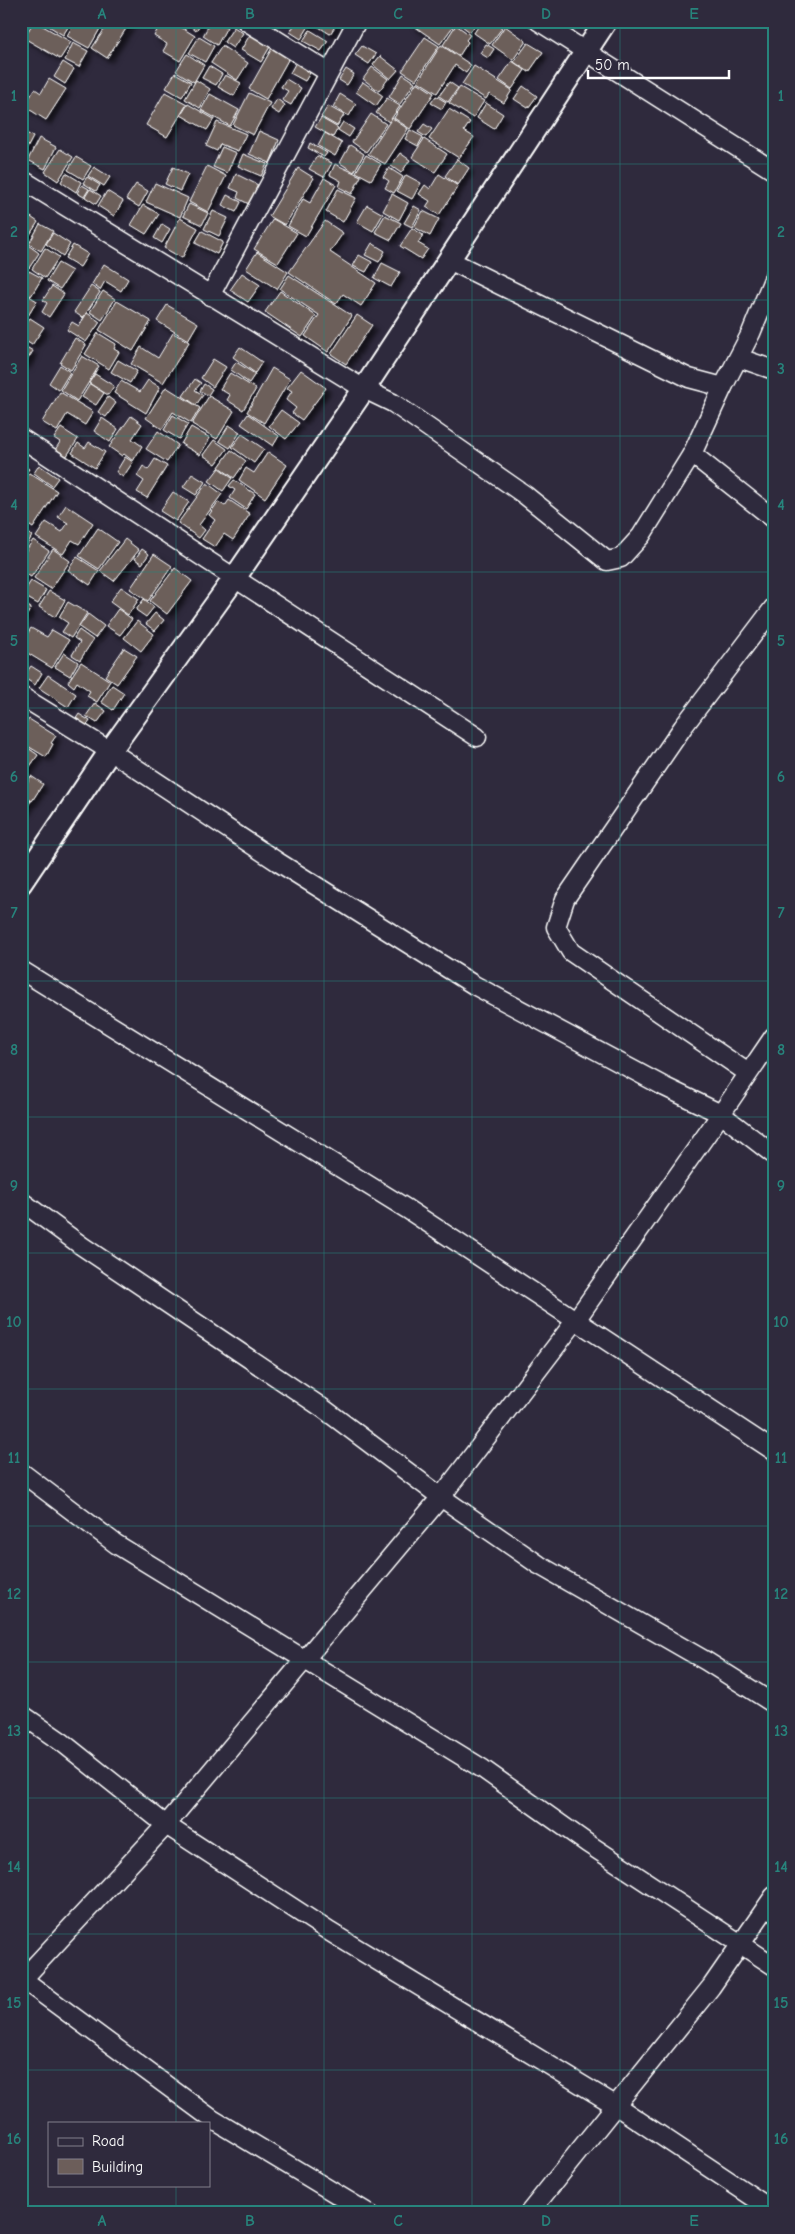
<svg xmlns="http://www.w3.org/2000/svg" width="795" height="2234" viewBox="0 0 795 2234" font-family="'Comic Neue',sans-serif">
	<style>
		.building { fill: #6c5e5a; stroke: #fff; filter: url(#shadow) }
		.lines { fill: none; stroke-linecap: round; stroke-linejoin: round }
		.minor-casing { stroke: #fff; stroke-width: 21 }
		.tertiary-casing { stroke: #fff; stroke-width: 25 }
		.minor { stroke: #2f2a3d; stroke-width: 18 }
		.tertiary { stroke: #2f2a3d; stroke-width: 21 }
		.grid { fill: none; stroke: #27847c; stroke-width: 1; stroke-opacity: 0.55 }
		.neatline { fill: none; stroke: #27847c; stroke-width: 2 }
		.grid-label { font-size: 16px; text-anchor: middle; font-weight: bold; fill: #27847c }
	</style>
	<defs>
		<filter id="shadow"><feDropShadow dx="4.5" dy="4.5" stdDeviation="2.5" flood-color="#0009"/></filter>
	</defs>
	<rect width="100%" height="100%" fill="#2f2a3d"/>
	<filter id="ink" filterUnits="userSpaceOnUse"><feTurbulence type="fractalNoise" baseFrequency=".02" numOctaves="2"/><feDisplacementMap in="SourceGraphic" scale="10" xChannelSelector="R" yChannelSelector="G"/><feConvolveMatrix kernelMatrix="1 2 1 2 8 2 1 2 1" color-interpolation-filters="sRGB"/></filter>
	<g filter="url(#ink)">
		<!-- building -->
		<g class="building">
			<path d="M 34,21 L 71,42 L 60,59 L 24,38 Z"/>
			<path d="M 50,21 L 72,21 L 63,35 L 47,25 Z"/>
			<path d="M 75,21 L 92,21 L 101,27 L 89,48 L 67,36 Z"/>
			<path d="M 110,21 L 131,21 L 107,58 L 92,48 Z"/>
			<path d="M 162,21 L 171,21 L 195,36 L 180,61 L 163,51 L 167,44 L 154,36 Z"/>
			<path d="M 185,21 L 202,21 L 196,31 Z"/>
			<path d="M 211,21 L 218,21 L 227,27 L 217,45 L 203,36 Z"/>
			<path d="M 297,21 L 312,21 L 301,39 L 290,32 Z"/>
			<path d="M 315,21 L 337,21 L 338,22 L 330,34 L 314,24 Z"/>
			<path d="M 413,21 L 449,21 L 454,25 L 440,44 L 411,24 Z"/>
			<path d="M 459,21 L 478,21 L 470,32 L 458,23 Z"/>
			<path d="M 482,21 L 492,21 L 502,28 L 490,44 L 474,33 Z"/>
			<path d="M 456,25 L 470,35 L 466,40 L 468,42 L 459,56 L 443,45 Z"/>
			<path d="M 505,26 L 526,41 L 513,60 L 492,45 Z"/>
			<path d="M 234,27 L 243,33 L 233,48 L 224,42 Z"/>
			<path d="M 310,30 L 328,41 L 321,51 L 303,41 Z"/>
			<path d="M 251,33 L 271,45 L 261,62 L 241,50 Z"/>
			<path d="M 199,37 L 214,46 L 205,62 L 189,53 Z"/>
			<path d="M 425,37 L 439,46 L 416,80 L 402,71 Z"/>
			<path d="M 73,43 L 88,51 L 79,67 L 65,60 Z"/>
			<path d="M 528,43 L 543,52 L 529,72 L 514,62 Z"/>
			<path d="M 486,44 L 494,49 L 488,58 L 480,53 Z"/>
			<path d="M 441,45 L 471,65 L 466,73 L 455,65 L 437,93 L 418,81 Z"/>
			<path d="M 222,46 L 248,63 L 237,80 L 211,63 Z"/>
			<path d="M 362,46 L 376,54 L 369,64 L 355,55 Z"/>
			<path d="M 272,48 L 289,58 L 266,99 L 249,89 Z"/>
			<path d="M 187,54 L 204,65 L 194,82 L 176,71 Z"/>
			<path d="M 380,56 L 398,70 L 390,79 L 373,65 Z"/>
			<path d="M 512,61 L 525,70 L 512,89 L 499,80 Z"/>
			<path d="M 63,62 L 74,69 L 65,84 L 54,77 Z"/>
			<path d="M 296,62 L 311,71 L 305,81 L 290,73 Z"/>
			<path d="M 209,66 L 222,74 L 216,85 L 202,78 Z"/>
			<path d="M 474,66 L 512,90 L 504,103 L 489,94 L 486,99 L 462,84 Z"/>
			<path d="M 372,67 L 388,79 L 379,91 L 363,79 Z"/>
			<path d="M 346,69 L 354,74 L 347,85 L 339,80 Z"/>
			<path d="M 175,73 L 191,82 L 182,97 L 166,88 Z"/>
			<path d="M 403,74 L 415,82 L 400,104 L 389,97 Z"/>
			<path d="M 225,75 L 241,83 L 234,96 L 218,87 Z"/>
			<path d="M 49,79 L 66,89 L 46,120 L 24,106 L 35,89 L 41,93 Z"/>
			<path d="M 286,79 L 301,88 L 291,105 L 282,100 L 288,91 L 281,87 Z"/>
			<path d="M 196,80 L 210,89 L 200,108 L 185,99 Z"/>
			<path d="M 363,82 L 383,96 L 376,106 L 356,92 Z"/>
			<path d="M 417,82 L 434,93 L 410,129 L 394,118 Z"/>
			<path d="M 449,82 L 458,88 L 448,102 L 439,96 Z"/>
			<path d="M 523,86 L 537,96 L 528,108 L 514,99 Z"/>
			<path d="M 460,87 L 484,101 L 473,118 L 449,103 Z"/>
			<path d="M 165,92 L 187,104 L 167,137 L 146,125 Z"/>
			<path d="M 249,93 L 270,103 L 253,135 L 233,125 Z"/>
			<path d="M 210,94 L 239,110 L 230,126 L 201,110 Z"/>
			<path d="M 340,94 L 356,104 L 349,116 L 333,107 Z"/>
			<path d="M 436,96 L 446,102 L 442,109 L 431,103 Z"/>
			<path d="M 387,98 L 400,106 L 389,122 L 376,113 Z"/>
			<path d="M 277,99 L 285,105 L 279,114 L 271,109 Z"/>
			<path d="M 486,103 L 503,114 L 494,129 L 477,118 Z"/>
			<path d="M 188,104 L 214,119 L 207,130 L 181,115 Z"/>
			<path d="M 328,106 L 344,115 L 337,126 L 321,117 Z"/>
			<path d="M 449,109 L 470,122 L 464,131 L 474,137 L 459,158 L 429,139 Z"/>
			<path d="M 371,114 L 386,124 L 366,152 L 352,142 Z"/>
			<path d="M 321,118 L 338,128 L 333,137 L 315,127 Z"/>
			<path d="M 392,118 L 408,129 L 385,164 L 368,154 Z"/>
			<path d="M 217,122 L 246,134 L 238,151 L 220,144 L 217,151 L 206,146 Z"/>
			<path d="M 343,122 L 354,129 L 349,137 L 338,130 Z"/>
			<path d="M 424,124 L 432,129 L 426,137 L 418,132 Z"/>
			<path d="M 21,130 L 33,137 L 23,156 L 21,155 Z"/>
			<path d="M 410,130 L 423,137 L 418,146 L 405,139 Z"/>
			<path d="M 259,131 L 279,140 L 270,163 L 249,154 Z"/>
			<path d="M 325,133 L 342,143 L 335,156 L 318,146 Z"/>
			<path d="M 39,138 L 56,147 L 45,169 L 28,160 Z"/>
			<path d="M 424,139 L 447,154 L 435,172 L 412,157 Z"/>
			<path d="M 310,143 L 327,153 L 324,157 L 308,148 Z"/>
			<path d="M 350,145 L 364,154 L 354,172 L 340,163 Z"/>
			<path d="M 222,147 L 236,153 L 227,173 L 213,167 Z"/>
			<path d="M 60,149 L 73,157 L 58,181 L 45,172 Z"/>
			<path d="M 400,153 L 410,160 L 401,173 L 391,166 Z"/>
			<path d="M 243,154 L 267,164 L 261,176 L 238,166 Z"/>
			<path d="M 366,155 L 381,164 L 371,180 L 356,172 Z"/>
			<path d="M 317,156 L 332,163 L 324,177 L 309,169 Z"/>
			<path d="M 76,157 L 91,166 L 83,179 L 68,170 Z"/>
			<path d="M 457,159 L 469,168 L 458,185 L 445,176 Z"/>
			<path d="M 335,164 L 361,176 L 352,194 L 339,187 L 341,181 L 330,175 Z"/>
			<path d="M 207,166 L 226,176 L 208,212 L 189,202 Z"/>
			<path d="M 94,167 L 110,177 L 104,186 L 88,176 Z"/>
			<path d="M 173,167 L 188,174 L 180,191 L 165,184 Z"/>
			<path d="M 298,168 L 314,178 L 285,225 L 269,216 Z"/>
			<path d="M 389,168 L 403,177 L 394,193 L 385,188 L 389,181 L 383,177 Z"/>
			<path d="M 66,173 L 81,182 L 76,192 L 61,182 Z"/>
			<path d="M 236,174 L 258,185 L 249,204 L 237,198 L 239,192 L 230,188 Z"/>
			<path d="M 439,174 L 458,186 L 439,215 L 426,207 L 430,201 L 419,194 L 425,185 L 430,189 Z"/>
			<path d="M 406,175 L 421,183 L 412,199 L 397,191 Z"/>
			<path d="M 87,177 L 100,185 L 96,191 L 83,183 Z"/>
			<path d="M 324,178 L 336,185 L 306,236 L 288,226 L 303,199 L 310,203 Z"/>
			<path d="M 155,183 L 188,198 L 180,217 L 146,202 Z"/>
			<path d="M 136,184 L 148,191 L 139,207 L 126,199 Z"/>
			<path d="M 82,185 L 89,189 L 84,197 L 77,193 Z"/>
			<path d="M 90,189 L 101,196 L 96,204 L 85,197 Z"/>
			<path d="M 338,189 L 356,198 L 343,222 L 326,212 Z"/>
			<path d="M 107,191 L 123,201 L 114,216 L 98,206 Z"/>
			<path d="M 392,194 L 408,203 L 399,220 L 383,211 Z"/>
			<path d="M 227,195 L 241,202 L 236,212 L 222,205 Z"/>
			<path d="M 189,204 L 208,213 L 202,225 L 183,216 Z"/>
			<path d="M 143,205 L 159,214 L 146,234 L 131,225 Z"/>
			<path d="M 367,205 L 383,214 L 373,231 L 357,222 Z"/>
			<path d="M 414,206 L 421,210 L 412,227 L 404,223 Z"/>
			<path d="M 213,211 L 228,218 L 219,236 L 204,229 Z"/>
			<path d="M 423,211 L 439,219 L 430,236 L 414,227 Z"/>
			<path d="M 25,213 L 38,222 L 27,239 L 21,236 L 21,218 Z"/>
			<path d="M 385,215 L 401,223 L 391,240 L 375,232 Z"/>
			<path d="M 180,218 L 198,228 L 182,258 L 164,248 Z"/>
			<path d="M 273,219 L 297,233 L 278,263 L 254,249 Z"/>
			<path d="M 325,221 L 343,233 L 330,252 L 376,283 L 361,306 L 343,294 L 336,304 L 289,272 Z"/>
			<path d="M 40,224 L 53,231 L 41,251 L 29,244 Z"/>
			<path d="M 162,224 L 170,229 L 162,243 L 154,238 Z"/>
			<path d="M 412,228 L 423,235 L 418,243 L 428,249 L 421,259 L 400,246 Z"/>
			<path d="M 202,231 L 223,242 L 217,254 L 195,243 Z"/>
			<path d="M 53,233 L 70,244 L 63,256 L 46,244 Z"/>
			<path d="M 21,240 L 39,253 L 29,268 L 21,263 Z"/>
			<path d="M 372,243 L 385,251 L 379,262 L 365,255 Z"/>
			<path d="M 73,245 L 88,254 L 80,267 L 65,258 Z"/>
			<path d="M 45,248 L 59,257 L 45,278 L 32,269 Z"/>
			<path d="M 257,252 L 288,272 L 277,289 L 246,269 Z"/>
			<path d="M 359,255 L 372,262 L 366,272 L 353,266 Z"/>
			<path d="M 58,263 L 72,271 L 60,289 L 47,281 Z"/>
			<path d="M 382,263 L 400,272 L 391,287 L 374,278 Z"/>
			<path d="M 104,264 L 128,279 L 121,291 L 105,281 L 100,290 L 92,284 Z"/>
			<path d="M 29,271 L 42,278 L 31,296 L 21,290 L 21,283 Z"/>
			<path d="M 242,273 L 260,285 L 248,302 L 230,290 Z"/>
			<path d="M 289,275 L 352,316 L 328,352 L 305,336 L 319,315 L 280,289 Z"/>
			<path d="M 52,286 L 64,294 L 49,317 L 42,312 L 47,303 L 43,300 Z"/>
			<path d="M 91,286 L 100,292 L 83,318 L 74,312 Z"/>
			<path d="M 21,291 L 37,301 L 28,316 L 21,312 Z"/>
			<path d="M 103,291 L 115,299 L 102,320 L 90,312 Z"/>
			<path d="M 280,291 L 316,316 L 302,337 L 265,312 Z"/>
			<path d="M 117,301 L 151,321 L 133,351 L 99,330 Z"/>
			<path d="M 167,305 L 198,323 L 188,340 L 157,321 Z"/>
			<path d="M 87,313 L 100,322 L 86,342 L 67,330 L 72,322 L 79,326 Z"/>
			<path d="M 357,315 L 372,325 L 346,364 L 331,354 Z"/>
			<path d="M 30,318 L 44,327 L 32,345 L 21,338 L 21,330 Z"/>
			<path d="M 98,333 L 116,344 L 114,349 L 119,352 L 109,369 L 85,354 Z"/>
			<path d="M 173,333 L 189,342 L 163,383 L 131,364 L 141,347 L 158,358 Z"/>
			<path d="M 75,338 L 86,345 L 71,370 L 60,363 Z"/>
			<path d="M 21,344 L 33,351 L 24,365 L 21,363 Z"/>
			<path d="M 240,347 L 262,362 L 255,373 L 233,357 Z"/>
			<path d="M 82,356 L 99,366 L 77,401 L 61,390 Z"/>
			<path d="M 213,359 L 226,367 L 213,387 L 201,378 Z"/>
			<path d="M 118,360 L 137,371 L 130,383 L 111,372 Z"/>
			<path d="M 236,362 L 255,374 L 249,383 L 231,370 Z"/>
			<path d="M 60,365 L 70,372 L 59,390 L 49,383 Z"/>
			<path d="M 272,368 L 290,379 L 264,423 L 247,412 Z"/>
			<path d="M 301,370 L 326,388 L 302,420 L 292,413 L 296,408 L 286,400 L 292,391 L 287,388 Z"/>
			<path d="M 230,373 L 256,389 L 243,410 L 227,400 L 230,395 L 220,389 Z"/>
			<path d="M 95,374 L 114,386 L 108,395 L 89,383 Z"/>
			<path d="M 195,379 L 201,383 L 195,390 L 203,395 L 196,405 L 183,396 Z"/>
			<path d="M 148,380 L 160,387 L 146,413 L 114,393 L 121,381 L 140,392 Z"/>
			<path d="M 90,384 L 104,393 L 96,405 L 82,397 Z"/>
			<path d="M 204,384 L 212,389 L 208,395 L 200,391 Z"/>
			<path d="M 166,387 L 200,408 L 191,423 L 173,412 L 162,429 L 146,418 Z"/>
			<path d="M 60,392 L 93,412 L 85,425 L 67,414 L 57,431 L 42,422 Z"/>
			<path d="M 209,396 L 234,411 L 217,439 L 192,424 Z"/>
			<path d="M 108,397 L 116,403 L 106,417 L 98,412 Z"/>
			<path d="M 281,410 L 299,423 L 286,439 L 269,426 Z"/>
			<path d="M 248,414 L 279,436 L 273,446 L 241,424 Z"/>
			<path d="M 173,415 L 188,424 L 179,439 L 164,430 Z"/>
			<path d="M 131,416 L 142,424 L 132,439 L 142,446 L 133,461 L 124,454 L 122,456 L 109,447 Z"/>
			<path d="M 102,418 L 118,429 L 110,442 L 94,431 Z"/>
			<path d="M 229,425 L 240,432 L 230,448 L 219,441 Z"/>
			<path d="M 191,427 L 210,438 L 200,455 L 181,444 Z"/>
			<path d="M 61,428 L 78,439 L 66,457 L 55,450 L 60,442 L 54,438 Z"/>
			<path d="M 158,431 L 178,445 L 167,462 L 146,449 Z"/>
			<path d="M 242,434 L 264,449 L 254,463 L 232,447 Z"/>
			<path d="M 214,440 L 227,449 L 216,464 L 203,455 Z"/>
			<path d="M 89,442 L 105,452 L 95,468 L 72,453 L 78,443 L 85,448 Z"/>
			<path d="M 231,450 L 246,461 L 234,478 L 219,467 Z"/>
			<path d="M 268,452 L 287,465 L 265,498 L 239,480 L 246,468 L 254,473 Z"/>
			<path d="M 125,457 L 133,462 L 123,477 L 116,472 Z"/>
			<path d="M 155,459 L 167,466 L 147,498 L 137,492 L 144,481 L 137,476 L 143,466 L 148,470 Z"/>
			<path d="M 21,463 L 29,469 L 21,479 Z"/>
			<path d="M 39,465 L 58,478 L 52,486 L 34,473 Z"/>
			<path d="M 219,468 L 232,478 L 223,491 L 209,481 Z"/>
			<path d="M 29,473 L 57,491 L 33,528 L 21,520 L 21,484 Z"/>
			<path d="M 192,474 L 205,482 L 196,495 L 183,487 Z"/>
			<path d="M 234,480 L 255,494 L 246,509 L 230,498 L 235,490 L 229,486 Z"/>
			<path d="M 207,483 L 222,494 L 199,525 L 205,530 L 199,538 L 178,523 Z"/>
			<path d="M 173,492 L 189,502 L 176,521 L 160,511 Z"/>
			<path d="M 229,500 L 250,514 L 233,540 L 224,534 L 215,547 L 202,539 L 215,520 L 209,515 L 218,502 L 225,506 Z"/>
			<path d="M 66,505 L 93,523 L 79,544 L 72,540 L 63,554 L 36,537 L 46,522 L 62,532 L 68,523 L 58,517 Z"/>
			<path d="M 98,528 L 118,542 L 99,569 L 79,556 Z"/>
			<path d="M 21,529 L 32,536 L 22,553 L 21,552 Z"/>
			<path d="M 125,539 L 139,550 L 114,581 L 100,571 Z"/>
			<path d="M 33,540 L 49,551 L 31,577 L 21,571 L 21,558 Z"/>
			<path d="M 53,549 L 70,561 L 51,589 L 34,578 Z"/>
			<path d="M 142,549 L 149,554 L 142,564 L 135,559 Z"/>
			<path d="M 154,554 L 172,566 L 148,601 L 130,589 Z"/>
			<path d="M 77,557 L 99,571 L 90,585 L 68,570 Z"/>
			<path d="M 175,568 L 192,581 L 167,614 L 150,601 Z"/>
			<path d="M 31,581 L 46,590 L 38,604 L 22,595 Z"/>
			<path d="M 121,587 L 139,599 L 128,615 L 110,602 Z"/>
			<path d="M 49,591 L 65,600 L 55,617 L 39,607 Z"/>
			<path d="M 144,599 L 154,607 L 146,617 L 136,610 Z"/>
			<path d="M 21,602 L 31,608 L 25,618 L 21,616 Z"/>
			<path d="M 68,602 L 87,613 L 71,638 L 62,632 L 68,623 L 59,617 Z"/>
			<path d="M 118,609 L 132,619 L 120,635 L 106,626 Z"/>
			<path d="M 155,613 L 164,620 L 155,631 L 146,624 Z"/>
			<path d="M 88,614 L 104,626 L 95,638 L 79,627 Z"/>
			<path d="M 137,621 L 154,634 L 141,651 L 124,638 Z"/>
			<path d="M 31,628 L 47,637 L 52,630 L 69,640 L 52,668 L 21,649 L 21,644 Z"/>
			<path d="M 79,630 L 93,640 L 80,660 L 72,655 L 80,642 L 74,638 Z"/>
			<path d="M 124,648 L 137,656 L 117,684 L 105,676 Z"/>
			<path d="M 64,653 L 78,662 L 70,676 L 55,667 Z"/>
			<path d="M 81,662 L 110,681 L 97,702 L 87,696 L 90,691 L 77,682 L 74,687 L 68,682 Z"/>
			<path d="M 31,666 L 42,673 L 35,685 L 23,677 Z"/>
			<path d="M 48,675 L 76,694 L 68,707 L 39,688 Z"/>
			<path d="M 112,685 L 124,693 L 113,710 L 101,702 Z"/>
			<path d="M 95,703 L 106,711 L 97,723 L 86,716 Z"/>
			<path d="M 79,714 L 90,721 L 85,728 L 75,720 Z"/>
			<path d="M 29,719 L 56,736 L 51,743 L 53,744 L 46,757 L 21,742 L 21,731 Z"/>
			<path d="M 21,743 L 38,755 L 21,779 Z"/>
			<path d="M 31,776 L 43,784 L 32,801 L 21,794 Z"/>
			<path d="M 21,795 L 31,801 L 21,816 Z"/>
		</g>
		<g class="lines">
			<!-- minor casing -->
			<g class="minor-casing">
				<g id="minor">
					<path d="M 246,21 L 328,72"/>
					<path d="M 538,21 L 774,171"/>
					<path d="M 21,179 L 364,389 L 393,403 L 525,495 L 607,561 L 621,558 L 641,536 L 692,454 L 723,387 L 751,333 L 774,277"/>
					<path d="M 449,260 L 689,378 L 723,387"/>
					<path d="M 210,296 L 357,21"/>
					<path d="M 739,358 L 774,370"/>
					<path d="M 21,438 L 477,737"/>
					<path d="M 692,454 L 774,519"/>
					<path d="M 21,696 L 110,751 L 278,862 L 474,985 L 665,1087 L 721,1114 L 774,1155"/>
					<path d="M 21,970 L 407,1209 L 774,1451"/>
					<path d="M 748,1073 L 571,952 L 556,927 L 565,899 L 683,727 L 774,607"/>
					<path d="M 21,1201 L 82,1246 L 324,1409 L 441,1497 L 539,1565 L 706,1661 L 774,1704"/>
					<path d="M 21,1472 L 116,1544 L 483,1769 L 587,1843 L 774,1966"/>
					<path d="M 21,1714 L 63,1743 L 166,1825 L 330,1932 L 615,2105 L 774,2211"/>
					<path d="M 21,1978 L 212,2119 L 368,2213"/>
					<path d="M 21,1981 L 166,1825 L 441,1497 L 576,1320 L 721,1114 L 774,1036"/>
					<path d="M 529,2213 L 711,1987 L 774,1896"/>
				</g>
			</g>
			<!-- tertiary casing -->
			<g class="tertiary-casing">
				<path id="tertiary" d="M 21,883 L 110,751 L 234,579 L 364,389 L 606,21"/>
			</g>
			<!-- minor -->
			<use href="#minor" class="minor"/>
			<!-- tertiary -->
			<use href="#tertiary" class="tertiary"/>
		</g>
	</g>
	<!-- grid -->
	<path class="grid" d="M 176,21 L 176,2123M 324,21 L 324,2213M 472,21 L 472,2213M 620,21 L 620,2213M 21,164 L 774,164M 21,300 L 774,300M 21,436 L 774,436M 21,572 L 774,572M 21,708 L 774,708M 21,845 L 774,845M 21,981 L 774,981M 21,1117 L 774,1117M 21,1253 L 774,1253M 21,1389 L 774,1389M 21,1526 L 774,1526M 21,1662 L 774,1662M 21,1798 L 774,1798M 21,1934 L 774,1934M 21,2070 L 774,2070M 176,2185 L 176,2213"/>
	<!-- margin -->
	<rect width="795" height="2234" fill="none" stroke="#2f2a3d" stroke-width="55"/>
	<!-- legend -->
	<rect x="48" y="2122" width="162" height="65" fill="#2f2a3d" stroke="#827f8b"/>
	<rect x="58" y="2138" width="25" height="8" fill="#2f2a3d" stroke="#827f8b"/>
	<text x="92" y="2146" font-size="15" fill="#ffffff">Road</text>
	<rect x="58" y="2159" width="25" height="15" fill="#6c5e5a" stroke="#827f8b"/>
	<text x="92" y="2172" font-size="15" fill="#ffffff">Building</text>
	<!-- scale -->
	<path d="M588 70v8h141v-8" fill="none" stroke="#ffffff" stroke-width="2.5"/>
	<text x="595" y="70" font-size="15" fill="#ffffff" stroke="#2f2a3d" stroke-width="4" paint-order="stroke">50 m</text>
	<rect x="28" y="28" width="740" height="2178" class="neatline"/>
	<g class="grid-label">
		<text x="102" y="19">A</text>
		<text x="250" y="19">B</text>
		<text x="398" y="19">C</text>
		<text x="546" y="19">D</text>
		<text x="694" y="19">E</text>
		<text x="14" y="101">1</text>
		<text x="781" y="101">1</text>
		<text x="14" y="237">2</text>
		<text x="781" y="237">2</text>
		<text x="14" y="374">3</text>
		<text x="781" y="374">3</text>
		<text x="14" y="510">4</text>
		<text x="781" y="510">4</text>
		<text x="14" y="646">5</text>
		<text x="781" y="646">5</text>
		<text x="14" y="782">6</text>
		<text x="781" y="782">6</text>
		<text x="14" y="918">7</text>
		<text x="781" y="918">7</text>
		<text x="14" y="1055">8</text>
		<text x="781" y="1055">8</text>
		<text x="14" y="1191">9</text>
		<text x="781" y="1191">9</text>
		<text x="14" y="1327">10</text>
		<text x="781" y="1327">10</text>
		<text x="14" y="1463">11</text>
		<text x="781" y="1463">11</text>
		<text x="14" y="1599">12</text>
		<text x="781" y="1599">12</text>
		<text x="14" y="1736">13</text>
		<text x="781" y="1736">13</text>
		<text x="14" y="1872">14</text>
		<text x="781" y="1872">14</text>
		<text x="14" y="2008">15</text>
		<text x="781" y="2008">15</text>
		<text x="14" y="2144">16</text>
		<text x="781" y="2144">16</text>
		<text x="102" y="2226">A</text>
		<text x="250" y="2226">B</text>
		<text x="398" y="2226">C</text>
		<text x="546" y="2226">D</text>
		<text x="694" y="2226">E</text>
	</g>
</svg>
